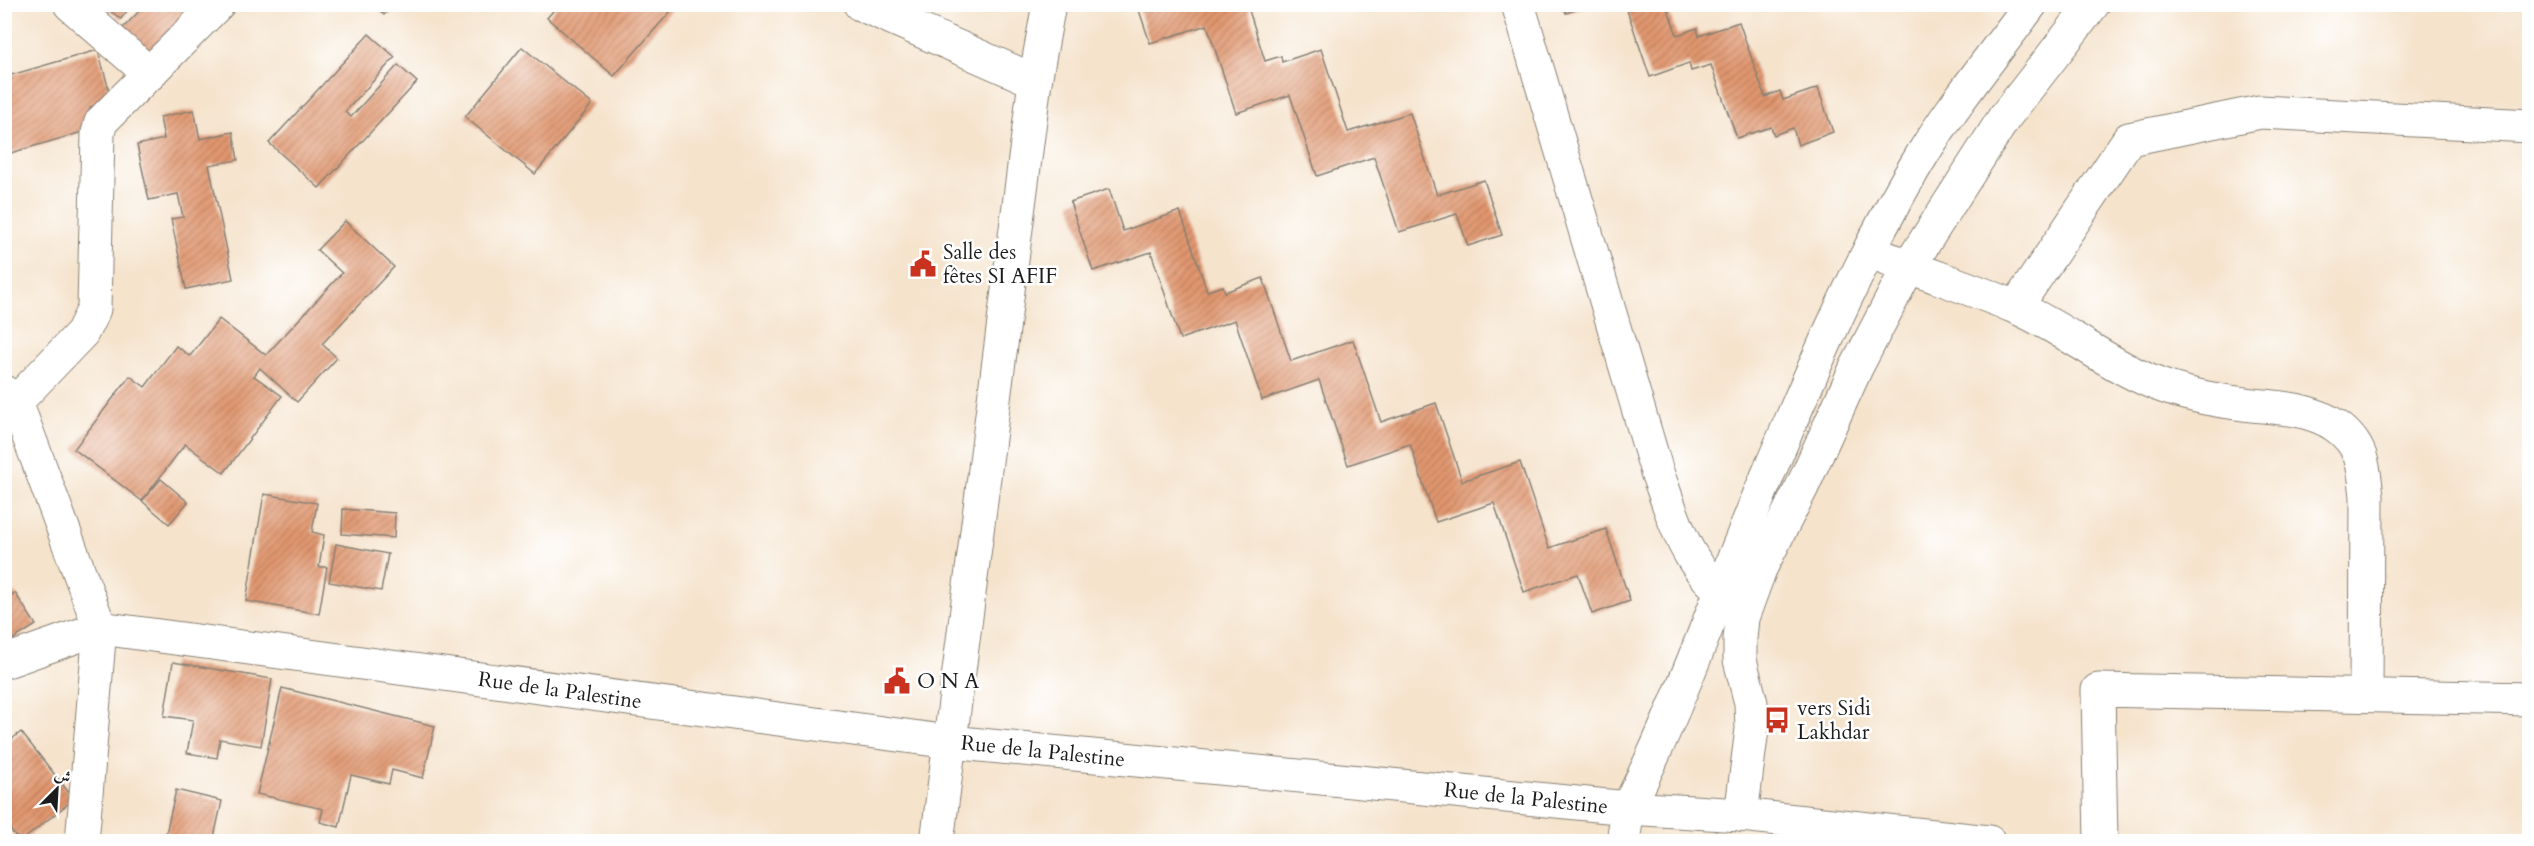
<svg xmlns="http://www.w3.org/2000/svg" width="2534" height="846" viewBox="0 0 2534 846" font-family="Cardo,Amiri,serif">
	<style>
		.building { fill: url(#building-hatch) }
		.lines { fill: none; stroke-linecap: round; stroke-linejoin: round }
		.minor-casing { stroke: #888074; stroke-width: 35 }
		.major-casing { stroke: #888074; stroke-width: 35 }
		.minor { stroke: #fff; stroke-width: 33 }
		.major { stroke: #fff; stroke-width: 33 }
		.labels { text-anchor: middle; stroke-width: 5; stroke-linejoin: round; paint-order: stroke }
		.poi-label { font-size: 21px; fill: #1c1c1c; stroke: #fff; text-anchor: start }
		.street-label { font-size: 21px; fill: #1c1c1c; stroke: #fff }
	</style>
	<defs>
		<pattern id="building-hatch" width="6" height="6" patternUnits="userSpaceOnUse" patternTransform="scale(1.5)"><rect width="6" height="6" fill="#e1976f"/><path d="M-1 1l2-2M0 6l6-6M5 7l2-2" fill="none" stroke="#b67a5a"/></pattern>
	</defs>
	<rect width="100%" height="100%" fill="#fff"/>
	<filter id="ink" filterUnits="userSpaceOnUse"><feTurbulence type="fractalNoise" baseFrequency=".0167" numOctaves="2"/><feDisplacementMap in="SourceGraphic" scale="12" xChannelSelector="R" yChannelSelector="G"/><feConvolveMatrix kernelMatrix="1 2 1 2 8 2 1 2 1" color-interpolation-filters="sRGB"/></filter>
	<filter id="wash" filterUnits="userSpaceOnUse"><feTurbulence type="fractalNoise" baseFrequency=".008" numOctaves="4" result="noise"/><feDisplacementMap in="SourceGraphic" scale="24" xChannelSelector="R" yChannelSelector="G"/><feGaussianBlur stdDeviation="1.35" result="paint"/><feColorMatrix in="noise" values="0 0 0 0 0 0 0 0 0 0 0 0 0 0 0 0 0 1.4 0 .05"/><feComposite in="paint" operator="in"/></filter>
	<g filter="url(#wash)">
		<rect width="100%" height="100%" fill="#f5e3cc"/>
		<g id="blocks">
			<!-- building -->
			<g class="building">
				<path d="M 101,4 L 132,4 L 121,19 Z"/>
				<path d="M 146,4 L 200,4 L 166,73 L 121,30 Z"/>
				<path d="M 374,4 L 395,4 L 384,15 Z"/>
				<path d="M 559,4 L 677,4 L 614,76 L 547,18 Z"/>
				<path d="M 1137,4 L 1247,4 L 1265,61 L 1281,56 L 1282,62 L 1321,49 L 1348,132 L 1410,113 L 1437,195 L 1484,180 L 1502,235 L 1468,246 L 1457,214 L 1399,232 L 1374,157 L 1317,176 L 1290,95 L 1236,113 L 1207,25 L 1150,43 Z"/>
				<path d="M 1625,4 L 1666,4 L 1677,35 L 1697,28 L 1699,36 L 1739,22 L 1765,97 L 1780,91 L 1783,100 L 1818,88 L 1833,132 L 1798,145 L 1793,128 L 1774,135 L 1771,127 L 1737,138 L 1711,65 L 1691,71 L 1689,63 L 1650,77 Z"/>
				<path d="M 1563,5 L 1591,5 L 1566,13 Z"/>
				<path d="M 369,34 L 395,57 L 345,112 L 351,117 L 398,65 L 417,82 L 319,188 L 269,143 Z"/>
				<path d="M 522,47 L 592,104 L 535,174 L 465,117 Z"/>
				<path d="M 98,50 L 112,101 L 90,107 L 96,128 L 4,155 L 4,77 Z"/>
				<path d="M 194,110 L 200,139 L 233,132 L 238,160 L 209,165 L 233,279 L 186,289 L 171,219 L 183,217 L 178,194 L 149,200 L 137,145 L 164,139 L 160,117 Z"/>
				<path d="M 1109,189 L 1123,231 L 1180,211 L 1207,291 L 1223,286 L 1225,292 L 1263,278 L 1291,361 L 1353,340 L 1381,422 L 1436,403 L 1462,481 L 1520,462 L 1549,548 L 1606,529 L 1630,601 L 1592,614 L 1578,574 L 1524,592 L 1494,503 L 1436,522 L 1410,444 L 1348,465 L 1319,380 L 1262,400 L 1235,320 L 1180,339 L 1151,252 L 1093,271 L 1070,202 Z"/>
				<path d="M 345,221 L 394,267 L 322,344 L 337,358 L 297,402 L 260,368 L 254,376 L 282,396 L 224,473 L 185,444 L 142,501 L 74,449 L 130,376 L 145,387 L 176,346 L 190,356 L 219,319 L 266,355 L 342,273 L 317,250 Z"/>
				<path d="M 161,479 L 188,502 L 169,524 L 142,501 Z"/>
				<path d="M 264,494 L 317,503 L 312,532 L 324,535 L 319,567 L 327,567 L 319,614 L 246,601 Z"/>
				<path d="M 343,509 L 395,513 L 394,538 L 342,534 Z"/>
				<path d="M 336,544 L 388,554 L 381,591 L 329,582 Z"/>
				<path d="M 15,593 L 36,625 L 4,645 L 4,600 Z"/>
				<path d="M 173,662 L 272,679 L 261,746 L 220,739 L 217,758 L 187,753 L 193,720 L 164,716 Z"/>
				<path d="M 282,688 L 435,726 L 423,778 L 392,770 L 389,784 L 351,775 L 339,827 L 320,822 L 323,809 L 257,794 Z"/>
				<path d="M 21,732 L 74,799 L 20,842 L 4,822 L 4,745 Z"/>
				<path d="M 176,790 L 222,801 L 213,842 L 164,842 Z"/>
			</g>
		</g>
	</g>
	<g filter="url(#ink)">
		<use href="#blocks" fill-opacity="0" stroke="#888074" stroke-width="1.5"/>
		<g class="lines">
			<!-- minor casing -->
			<g class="minor-casing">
				<g id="minor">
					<path d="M 70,4 L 150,74"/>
					<path d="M 860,4 L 1035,81"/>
					<path d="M 1518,4 L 1657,472 C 1677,526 1688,577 1744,605"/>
					<path d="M 1870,251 C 1917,272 1967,286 2015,307 C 2067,329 2113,370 2168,388 C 2192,396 2219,401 2244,404 C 2275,408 2309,407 2336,426 C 2363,445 2364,467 2367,497 L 2366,695"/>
					<path d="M 2016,307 L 2129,139 L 2260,112 L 2530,126"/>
					<path d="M 4,392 L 16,402 L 100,628 L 82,842"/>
					<path d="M 16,402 L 82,333 L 94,309 L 98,133 L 101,122 L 218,4"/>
					<path d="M 1741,815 L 1989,842"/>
					<path d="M 937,842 L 1035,81 L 1049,4"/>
					<path d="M 1623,842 L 1628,808"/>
					<path d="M 2101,842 L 2098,690 L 2530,699"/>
				</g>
			</g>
			<!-- major casing -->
			<g class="major-casing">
				<g id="major">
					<path d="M 4,662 L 100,628 L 950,742 L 1628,808 L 1741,815 L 1752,729 L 1751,703 L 1740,660 L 1740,639 L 1742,618 L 1760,569 L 1802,487 L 1856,368 L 1908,268 L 2004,118 L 2093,4"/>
					<path d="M 1628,808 C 1684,697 1723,579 1772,465 C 1817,360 1862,253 1922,155 C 1955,102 1994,54 2031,4"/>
				</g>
			</g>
			<!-- minor -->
			<use href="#minor" class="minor"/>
			<!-- major -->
			<use href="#major" class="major"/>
		</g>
	</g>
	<!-- icons -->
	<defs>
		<g id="civic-bare" transform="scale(2.07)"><path d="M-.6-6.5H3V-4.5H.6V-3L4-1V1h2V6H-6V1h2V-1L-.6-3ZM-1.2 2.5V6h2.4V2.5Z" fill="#c8321e" stroke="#fff" stroke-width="2.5" paint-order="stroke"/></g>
		<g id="bus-bare" transform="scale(2.07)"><path d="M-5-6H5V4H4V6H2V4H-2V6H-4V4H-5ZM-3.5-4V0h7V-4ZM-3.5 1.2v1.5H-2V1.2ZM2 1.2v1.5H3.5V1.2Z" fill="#c8321e" stroke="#fff" stroke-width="2.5" paint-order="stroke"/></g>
	</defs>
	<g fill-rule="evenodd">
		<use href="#civic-bare" x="923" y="264"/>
		<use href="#civic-bare" x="897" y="681"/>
		<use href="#bus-bare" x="1777" y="720"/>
	</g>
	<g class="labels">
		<!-- poi labels -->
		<g class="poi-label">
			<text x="943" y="259">Salle des<tspan x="943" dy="24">fêtes SI AFIF</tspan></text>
			<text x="917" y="688">O N A</text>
			<text x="1797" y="715">vers Sidi<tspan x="1797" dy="24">Lakhdar</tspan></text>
		</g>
		<!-- street labels -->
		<g class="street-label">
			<text transform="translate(560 690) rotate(8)" y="7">Rue de la Palestine</text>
			<text transform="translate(1043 751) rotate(6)" y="7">Rue de la Palestine</text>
			<text transform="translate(1526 798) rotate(6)" y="7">Rue de la Palestine</text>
		</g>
	</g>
	<!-- margin -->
	<rect width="2534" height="846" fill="none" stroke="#fff" stroke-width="24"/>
	<!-- north arrow -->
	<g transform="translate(57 789) rotate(24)" stroke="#ffffff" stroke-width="4.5" paint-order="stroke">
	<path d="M0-4.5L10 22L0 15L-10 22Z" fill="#1c1c1c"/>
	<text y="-9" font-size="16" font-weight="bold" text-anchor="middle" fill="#1c1c1c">ش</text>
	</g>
</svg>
